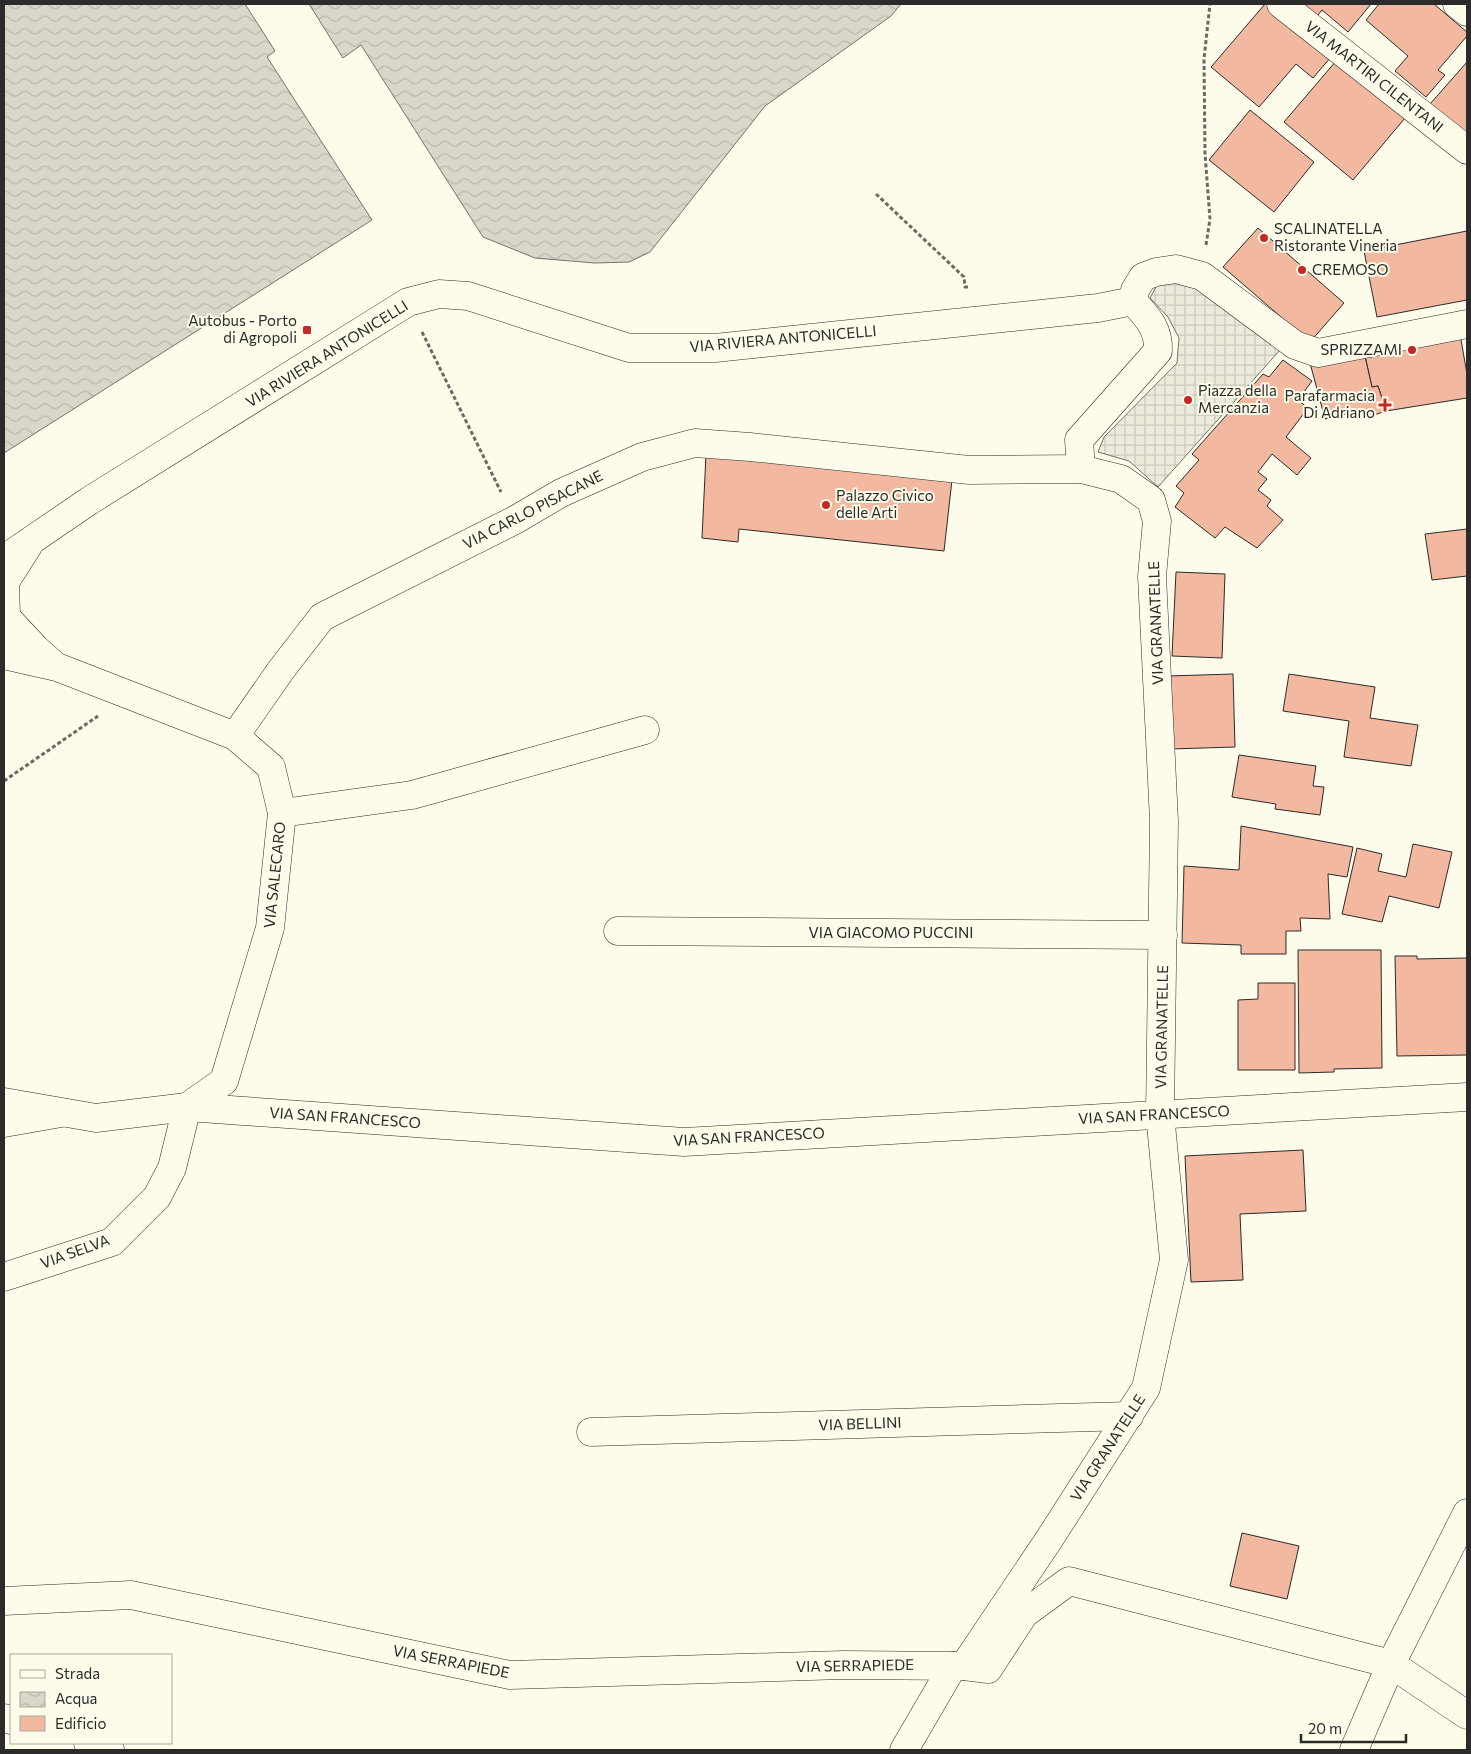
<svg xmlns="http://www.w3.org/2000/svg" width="1471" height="1754" viewBox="0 0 1471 1754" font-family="Commissioner,sans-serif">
  <defs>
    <pattern id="plaza-grid" width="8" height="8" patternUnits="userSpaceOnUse" patternTransform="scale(1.25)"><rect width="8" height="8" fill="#eceadb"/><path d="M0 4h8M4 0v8" fill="none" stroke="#cbc9bc"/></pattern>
    <pattern id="water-waves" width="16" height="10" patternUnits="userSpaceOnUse" patternTransform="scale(1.25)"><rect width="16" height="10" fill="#d8d7c9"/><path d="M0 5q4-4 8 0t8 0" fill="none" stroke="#bab9ad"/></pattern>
  </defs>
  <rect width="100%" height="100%" fill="#fdfbea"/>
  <polygon fill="url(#plaza-grid)" stroke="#74746e" points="1192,280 1280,350 1158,487 1129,461 1098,452 1104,437 1177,363 1179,338 1168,317 1150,298 1158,283"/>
  <g fill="url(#water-waves)" stroke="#74746e">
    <polygon points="4,4 245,4 275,51 267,57 372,220 4,453"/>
    <polygon points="309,4 901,4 891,16 765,106 650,252 629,262 595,263 535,258 483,237 361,45 343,58"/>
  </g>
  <g fill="#f2b8a0" stroke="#2b2b2b">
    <polygon points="1265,4 1268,4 1331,57 1313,78 1296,64 1259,107 1211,67"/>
    <polygon points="1293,4 1371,4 1348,32 1322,10 1314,20"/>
    <polygon points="1379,4 1434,4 1467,32 1467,36 1438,70 1445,75 1426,97 1395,71 1408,56 1366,20"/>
    <polygon points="1336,61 1405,118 1353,180 1284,122"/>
    <polygon points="1467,62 1467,136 1430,104"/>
    <polygon points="1250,110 1314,162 1274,212 1209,160"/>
    <polygon points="1258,228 1344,303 1310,342 1223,267"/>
    <polygon points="1467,231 1467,300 1377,317 1364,251"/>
    <polygon points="1460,334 1467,374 1467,398 1386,411 1378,386 1372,387 1364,352"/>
    <polygon points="1364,352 1372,387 1378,386 1386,411 1362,419 1360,411 1325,419 1310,363"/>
    <polygon points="1283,360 1312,381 1298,400 1308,408 1286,437 1311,458 1297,475 1272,454 1258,472 1267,479 1258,490 1271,500 1267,506 1283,520 1257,548 1225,527 1215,538 1175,507 1184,493 1176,486 1199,460 1192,454 1263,374 1269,377"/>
    <polygon points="706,454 952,480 944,551 739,529 738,542 702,538"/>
    <polygon points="1467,529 1467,576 1432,580 1425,534"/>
    <polygon points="1176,572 1225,574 1222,658 1172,656"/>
    <polygon points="1233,674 1235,747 1170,749 1168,676"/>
    <polygon points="1289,674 1375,687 1370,718 1418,725 1411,766 1344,757 1349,721 1283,711"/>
    <polygon points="1239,755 1316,766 1313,786 1324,787 1320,815 1275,809 1276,804 1232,797"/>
    <polygon points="1241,826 1353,847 1347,877 1328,874 1330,919 1300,918 1301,931 1286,931 1286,954 1241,954 1241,945 1182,943 1184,866 1239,870"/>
    <polygon points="1413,844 1452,852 1439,908 1389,896 1382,922 1342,914 1357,848 1382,854 1378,871 1406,877"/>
    <polygon points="1298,950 1381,950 1382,1068 1334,1069 1334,1072 1299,1073"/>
    <polygon points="1395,956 1417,956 1417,959 1467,958 1467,1055 1397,1056"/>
    <polygon points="1258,983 1295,983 1295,1070 1238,1070 1238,1000 1258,999"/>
    <polygon points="1303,1150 1306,1211 1240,1214 1243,1280 1191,1282 1185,1156"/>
    <polygon points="1242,1533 1299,1546 1287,1599 1230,1586"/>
  </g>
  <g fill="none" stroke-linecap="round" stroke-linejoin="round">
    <g stroke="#2b2b2b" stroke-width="29">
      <g id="minor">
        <polyline points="1281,4 1467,150"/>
        <polyline points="1457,4 1467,12"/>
        <polyline points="1133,301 1135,290 1143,277 1156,272 1176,269 1202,276 1295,345 1318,353 1467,324"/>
        <path d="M1081 469 1079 440 1158 351C1159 328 1147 317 1133 301"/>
        <polyline points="4,559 89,501 408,302 439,294 468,296 629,348 715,348 1098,308 1133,301"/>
        <polyline points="6,617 36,649 55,666"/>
        <polyline points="4,631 6,617 5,582 28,546"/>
        <polyline points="4,655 57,667 235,736 271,767 282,813 270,928 224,1081 187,1107"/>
        <polyline points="235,736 281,670 322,617 515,520 561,493 642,457 695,443 750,447 969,470 1081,469 1121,479 1151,500 1157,521 1152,576 1164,821 1160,1114 1174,1260 1146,1388 1050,1538 964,1666"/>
        <polyline points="282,813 412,795 645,730"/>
        <polyline points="618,931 1163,935"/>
        <polyline points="187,1107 684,1142 1467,1097"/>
        <polyline points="4,1123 61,1113"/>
        <polyline points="4,1277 112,1242 157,1197 172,1168 187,1107"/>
        <polyline points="591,1432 1129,1416"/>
        <polyline points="4,1601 131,1595 510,1675 843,1665 964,1666 988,1669 1024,1614 1069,1581 1391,1664 1467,1715"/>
        <polyline points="4,1718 11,1720"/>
        <polyline points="88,1743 110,1750"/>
        <polyline points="904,1750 953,1666"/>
        <polyline points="1354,1750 1391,1664 1467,1513"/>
      </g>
    </g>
    <g stroke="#2b2b2b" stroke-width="29">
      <polyline id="tertiary" points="4,1102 96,1118 187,1107"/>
    </g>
    <g stroke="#6a6964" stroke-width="3" stroke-dasharray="4 2.5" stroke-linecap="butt">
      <polyline points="876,194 964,277 965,287 969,287"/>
      <polyline points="1206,245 1210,219 1205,154 1204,59 1210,4"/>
      <polyline points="422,332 501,492"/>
      <polyline points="4,781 98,716"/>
    </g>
    <use href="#minor" stroke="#fdfbea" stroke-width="28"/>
    <use href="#tertiary" stroke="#fdfbea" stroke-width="28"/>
  </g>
  <g fill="#c62828" stroke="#fdfbea" stroke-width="2">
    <circle cx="1264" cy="238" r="5"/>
    <circle cx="1302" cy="270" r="5"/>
    <rect x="302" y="325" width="10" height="10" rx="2.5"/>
    <circle cx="1412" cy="350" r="5"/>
    <circle cx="1188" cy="400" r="5"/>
    <path d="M1382.5 397.5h5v5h5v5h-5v5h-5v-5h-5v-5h5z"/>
    <circle cx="826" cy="505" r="5"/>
  </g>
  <g text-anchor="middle" stroke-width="4" stroke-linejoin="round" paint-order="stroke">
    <g font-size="15" fill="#2b2b2b" stroke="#fdfbea">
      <text transform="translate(1374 77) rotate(38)" y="5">VIA MARTIRI CILENTANI</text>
      <text transform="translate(783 339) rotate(-5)" y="5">VIA RIVIERA ANTONICELLI</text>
      <text transform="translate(327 354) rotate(-32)" y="5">VIA RIVIERA ANTONICELLI</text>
      <text transform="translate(533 510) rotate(-27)" y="5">VIA CARLO PISACANE</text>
      <text transform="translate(1156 623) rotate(-92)" y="5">VIA GRANATELLE</text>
      <text transform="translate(275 875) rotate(-84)" y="5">VIA SALECARO</text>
      <text x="891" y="938">VIA GIACOMO PUCCINI</text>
      <text transform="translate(1162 1027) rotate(-89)" y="5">VIA GRANATELLE</text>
      <text transform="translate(1154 1115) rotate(-3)" y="5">VIA SAN FRANCESCO</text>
      <text transform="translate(345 1118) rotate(4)" y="5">VIA SAN FRANCESCO</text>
      <text transform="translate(749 1137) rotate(-3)" y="5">VIA SAN FRANCESCO</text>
      <text transform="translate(75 1252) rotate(-20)" y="5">VIA SELVA</text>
      <text transform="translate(860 1424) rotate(-2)" y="5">VIA BELLINI</text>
      <text transform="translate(1108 1448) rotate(-57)" y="5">VIA GRANATELLE</text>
      <text transform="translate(451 1662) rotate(11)" y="5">VIA SERRAPIEDE</text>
      <text transform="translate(855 1666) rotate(-1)" y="5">VIA SERRAPIEDE</text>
    </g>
    <g font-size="15" fill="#2b2b2b" stroke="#fdfbea" text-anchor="start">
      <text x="1274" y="234">SCALINATELLA<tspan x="1274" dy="17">Ristorante Vineria</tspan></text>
      <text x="1312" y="275">CREMOSO</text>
      <text x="297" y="326" text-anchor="end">Autobus - Porto<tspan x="297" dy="17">di Agropoli</tspan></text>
      <text x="1402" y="355" text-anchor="end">SPRIZZAMI</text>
      <text x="1198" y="396">Piazza della<tspan x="1198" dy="17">Mercanzia</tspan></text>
      <text x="1375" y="401" text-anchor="end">Parafarmacia<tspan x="1375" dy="17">Di Adriano</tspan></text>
      <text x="836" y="501">Palazzo Civico<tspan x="836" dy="17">delle Arti</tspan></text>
    </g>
  </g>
  <rect width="1471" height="1754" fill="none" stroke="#2b2b2b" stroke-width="10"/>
  <rect x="10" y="1654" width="162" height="90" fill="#fdfbea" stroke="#a9a89e"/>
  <rect x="20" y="1670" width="25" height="8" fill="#fdfbea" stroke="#a9a89e"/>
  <text x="55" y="1679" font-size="15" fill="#2b2b2b">Strada</text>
  <rect x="20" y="1692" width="25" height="15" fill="url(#water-waves)" stroke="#a9a89e"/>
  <text x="55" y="1704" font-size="15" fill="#2b2b2b">Acqua</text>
  <rect x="20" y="1716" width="25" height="15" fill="#f2b8a0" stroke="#a9a89e"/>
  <text x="55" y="1729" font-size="15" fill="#2b2b2b">Edificio</text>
  <path d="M1301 1734v8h105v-8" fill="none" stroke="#2b2b2b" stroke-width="2.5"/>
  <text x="1308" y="1734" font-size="15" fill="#2b2b2b" stroke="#fdfbea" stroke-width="4" paint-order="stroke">20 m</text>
</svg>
